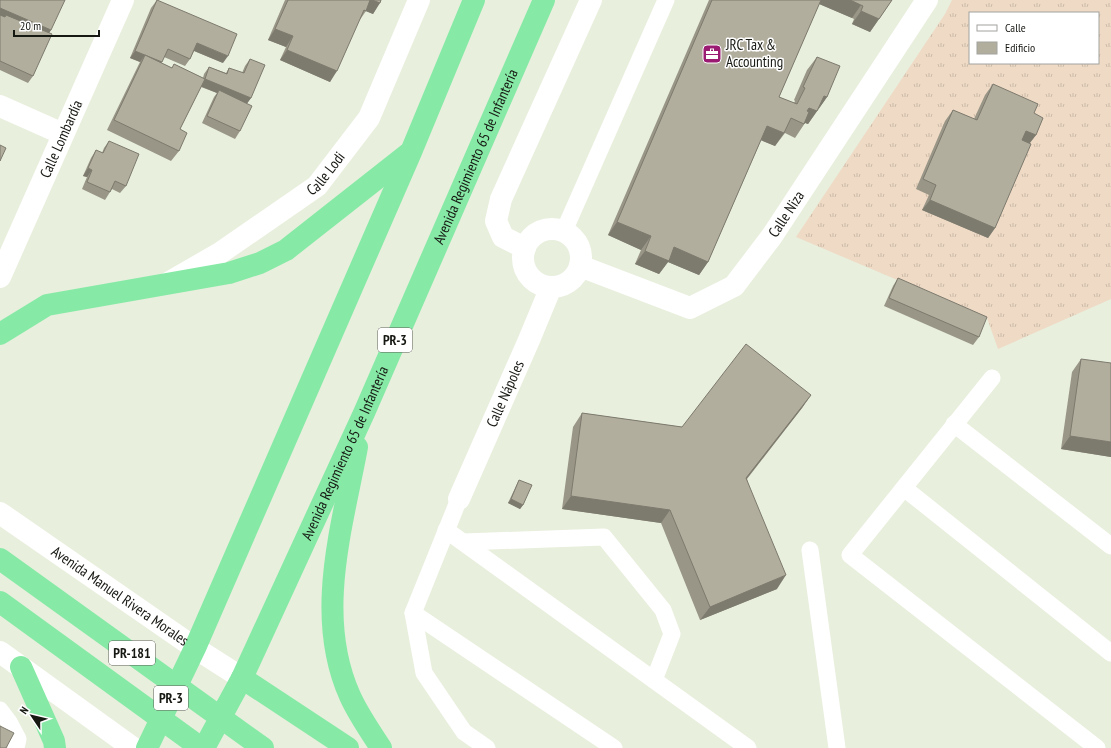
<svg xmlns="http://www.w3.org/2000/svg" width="1111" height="748" viewBox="0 0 1111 748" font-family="'PT Sans Narrow',sans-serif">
  <defs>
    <pattern id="grass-tufts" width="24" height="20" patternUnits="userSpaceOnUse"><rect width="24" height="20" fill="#efdac5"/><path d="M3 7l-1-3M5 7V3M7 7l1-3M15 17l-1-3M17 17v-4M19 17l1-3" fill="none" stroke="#ccbaa8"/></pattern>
  </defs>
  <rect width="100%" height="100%" fill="#e8efdd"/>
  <path fill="url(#grass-tufts)" fill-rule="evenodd" d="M952 0H1111V299L998 349 987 318 796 237 945 14ZM970 13H1098V63H970Z"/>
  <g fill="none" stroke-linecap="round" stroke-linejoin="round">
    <g stroke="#fff" stroke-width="17">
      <polyline points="564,231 666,0"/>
      <polyline points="992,378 850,555 1097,748"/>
      <polyline points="954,424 1111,546"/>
      <polyline points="904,488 1111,653"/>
      <polyline points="459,499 413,613 424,673 464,732 487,748"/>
      <polyline points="446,530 748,748"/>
      <polyline points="464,542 604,537 663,610 672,634 654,680"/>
      <polyline points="810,550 837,748"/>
      <polyline points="413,613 614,748"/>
      <polyline points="0,710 9,722 18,739 16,748"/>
    </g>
    <g stroke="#fff" stroke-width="22">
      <polyline points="0,106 63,134"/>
      <circle cx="552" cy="258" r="29"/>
      <polyline points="525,248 503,237 496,221 501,199 591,0"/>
      <path id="s1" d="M580 266 690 308 734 286 772 236 927 0"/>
      <path id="s2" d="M0 277 123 0"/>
      <path id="s3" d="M168 283 220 253 317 186 369 118 419 0"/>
      <path id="s4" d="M459 499 529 340 551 287"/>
      <path id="s5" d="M0 513 195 648 242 678"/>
      <polyline points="0,652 133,748"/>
    </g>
    <g stroke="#86eaa6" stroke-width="22">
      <polyline points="0,334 47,305 229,273 260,263 286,250 408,154"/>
      <path d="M357 447C342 528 314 616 350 696 358 714 370 731 381 748"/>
      <polyline points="0,559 263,748"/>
      <polyline points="0,602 201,748"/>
      <polyline points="21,667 54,741 55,748"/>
      <polyline points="242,678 348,748"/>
      <polyline points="147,748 195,648 411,152 474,0"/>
      <path id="s6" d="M204 748 242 678 364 413 544 0"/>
    </g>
  </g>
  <g fill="#999687">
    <polygon points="0,0 51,30 49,33 33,76 28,83 0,70"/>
    <polygon points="157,0 223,63 194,51 190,59 185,66 164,57 161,63 172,68 174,64 203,78 204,74 209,67 226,73 229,68 242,73 245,66 250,59 251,98 247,103 240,131 235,139 202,123 214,97 217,93 201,87 180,129 179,151 171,161 107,130 138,66 140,62 130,58 151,8"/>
    <polygon points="285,0 381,0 373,14 366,11 359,21 330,82 280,60 286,47 268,40"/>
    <polygon points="709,0 892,0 870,32 852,24 854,19 852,18 819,4 779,97 794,103 795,101 794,100 807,70 817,57 827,97 808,124 805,123 795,138 785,133 775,146 761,140 708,262 699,275 668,262 659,274 635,264 641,250 608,235"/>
    <polygon points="993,84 1034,113 1036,135 1030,143 995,228 988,238 922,210 929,195 916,189 945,121 953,110 974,119 985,95"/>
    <polygon points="109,141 126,186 120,193 112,189 110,192 105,200 82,189 87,177 83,176 91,158 96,150 102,153 104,148"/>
    <polygon points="898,278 979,337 973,345 884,306 893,286"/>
    <polygon points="1081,359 1111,457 1061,449 1072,372"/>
    <polygon points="811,395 802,408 747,479 777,589 700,620 661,523 562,509 573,427 582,413 682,427"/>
    <polygon points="519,480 523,505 520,509 508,503 517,484"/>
  </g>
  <g fill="#7d7a6e">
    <polygon points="370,0 372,0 380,3 373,14 363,10"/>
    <polygon points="810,0 850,0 861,5 852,18"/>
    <polygon points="0,8 51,30 44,40 5,17 6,15 1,22 0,21"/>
    <polygon points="861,11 879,19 870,32 852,24"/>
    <polygon points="275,29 293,36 286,47 268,40"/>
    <polygon points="197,43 228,56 223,63 192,50"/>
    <polygon points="287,50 337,71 330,82 280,60"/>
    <polygon points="135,51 162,62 157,69 145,55 140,62 130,58"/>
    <polygon points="205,79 251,98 246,105 219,90 217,93 200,86"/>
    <polygon points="824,96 827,97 818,110"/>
    <polygon points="809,108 817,111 808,124 800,121"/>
    <polygon points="767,126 784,133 775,146 758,139"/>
    <polygon points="1026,131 1036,135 1028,145 1018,141"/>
    <polygon points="88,168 92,170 87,177 83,176"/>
    <polygon points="930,200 995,228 988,238 922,210"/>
    <polygon points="617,222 651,236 641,250 608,235"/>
    <polygon points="674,247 708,262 699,275 668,262 659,274 635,264 645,251"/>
    <polygon points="811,395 802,408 737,491 746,478"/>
    <polygon points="1070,436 1111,442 1111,457 1061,449"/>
    <polygon points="571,496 670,510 661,523 562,509"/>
    <polygon points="511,499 523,505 520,509 508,503"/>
    <polygon points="786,575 777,589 700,620 710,607"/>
  </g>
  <g fill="#b2ae9d" stroke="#7d7a6e">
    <polygon points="0,0 65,0 51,30 0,8"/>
    <polygon points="157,0 237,34 228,56 197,43 190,59 168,49 162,62 135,51"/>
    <polygon points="288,0 370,0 366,11 364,10 337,71 287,50 293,36 275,29"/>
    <polygon points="372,0 381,0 380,3"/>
    <polygon points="712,0 821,0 779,97 797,104 805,88 803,87 817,57 840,66 827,97 824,96 817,111 809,108 807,111 809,112 804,124 791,118 784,133 767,126 708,262 674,247 669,261 645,251 651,236 617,222"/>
    <polygon points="850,0 892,0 879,19 861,11 863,6"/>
    <polygon points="0,15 5,17 6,15 52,34 33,76 0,61"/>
    <polygon points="145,55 172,68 174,64 205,79 180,129 187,133 179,151 114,120"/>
    <polygon points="250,59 265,65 251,98 205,79 209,67 227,74 229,68 244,73"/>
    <polygon points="993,84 1038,104 1034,113 1043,118 1036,135 1026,131 1022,140 1031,144 995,228 930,200 936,185 923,179 953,110 977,120"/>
    <polygon points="219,90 252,106 240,131 207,116"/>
    <polygon points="109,141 139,154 126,186 115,181 110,192 87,182 92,170 88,168 96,150 103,153"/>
    <polygon points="0,145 6,148 0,161"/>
    <polygon points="898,278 987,317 979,337 889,298"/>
    <polygon points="746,344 811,395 746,478 786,575 710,607 670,510 571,496 582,413 682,427"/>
    <polygon points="1081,359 1111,363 1111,442 1070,436"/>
    <polygon points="519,480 532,485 523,505 511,499"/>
    <polygon points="0,726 14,733 6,748 0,748"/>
  </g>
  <defs>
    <g id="office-square" transform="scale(1)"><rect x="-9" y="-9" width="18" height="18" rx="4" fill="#9a1b71" stroke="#fff"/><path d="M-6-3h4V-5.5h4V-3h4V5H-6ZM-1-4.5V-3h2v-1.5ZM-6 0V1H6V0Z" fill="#fff"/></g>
  </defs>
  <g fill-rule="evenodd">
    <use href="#office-square" x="712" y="54"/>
  </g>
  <g text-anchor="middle" stroke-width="3" stroke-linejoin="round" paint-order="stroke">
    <g fill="#fff" stroke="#5c5d59" stroke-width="1">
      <rect x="378" y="328" width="34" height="24" rx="3"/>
      <rect x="109" y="641" width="46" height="24" rx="3"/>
      <rect x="154" y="686" width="34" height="24" rx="3"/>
    </g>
    <g font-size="14" font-weight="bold" fill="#161812">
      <text x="395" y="345">PR-3</text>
      <text x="132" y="658">PR-181</text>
      <text x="171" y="703">PR-3</text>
    </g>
    <g font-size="15" fill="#161812" stroke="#fff" text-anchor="start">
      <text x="726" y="50">JRC Tax &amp;<tspan x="726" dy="17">Accounting</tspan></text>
    </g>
    <g font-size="15" fill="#161812" stroke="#fff">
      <text dy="5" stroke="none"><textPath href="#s2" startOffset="151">Calle Lombardía</textPath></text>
      <text dy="5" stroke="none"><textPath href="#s6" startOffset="651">Avenida Regimiento 65 de Infantería</textPath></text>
      <text dy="5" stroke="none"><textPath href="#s3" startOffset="193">Calle Lodi</textPath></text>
      <text dy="5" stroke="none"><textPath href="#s1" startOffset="256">Calle Niza</textPath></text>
      <text dy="5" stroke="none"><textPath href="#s4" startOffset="115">Calle Nápoles</textPath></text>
      <text dy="5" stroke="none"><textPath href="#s6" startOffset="327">Avenida Regimiento 65 de Infantería</textPath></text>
      <text dy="5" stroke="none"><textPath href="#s5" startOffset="146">Avenida Manuel Rivera Morales</textPath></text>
    </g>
  </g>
  <rect x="969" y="12" width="130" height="52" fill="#ffffff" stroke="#a2a3a0"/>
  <rect x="977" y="25" width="20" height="6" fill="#ffffff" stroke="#a2a3a0"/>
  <text x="1005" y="32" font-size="12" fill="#161812">Calle</text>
  <rect x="977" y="42" width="20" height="12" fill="#b2ae9d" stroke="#a2a3a0"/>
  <text x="1005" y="52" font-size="12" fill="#161812">Edificio</text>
  <g transform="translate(32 716) rotate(305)" stroke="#ffffff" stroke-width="3" paint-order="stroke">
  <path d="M0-3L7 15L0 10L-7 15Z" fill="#161812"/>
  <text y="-6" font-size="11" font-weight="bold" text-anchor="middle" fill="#161812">N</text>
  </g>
  <path d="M14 30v6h85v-6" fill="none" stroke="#161812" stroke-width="2"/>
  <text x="20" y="30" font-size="12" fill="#161812" stroke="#ffffff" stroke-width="3" paint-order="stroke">20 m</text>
</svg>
